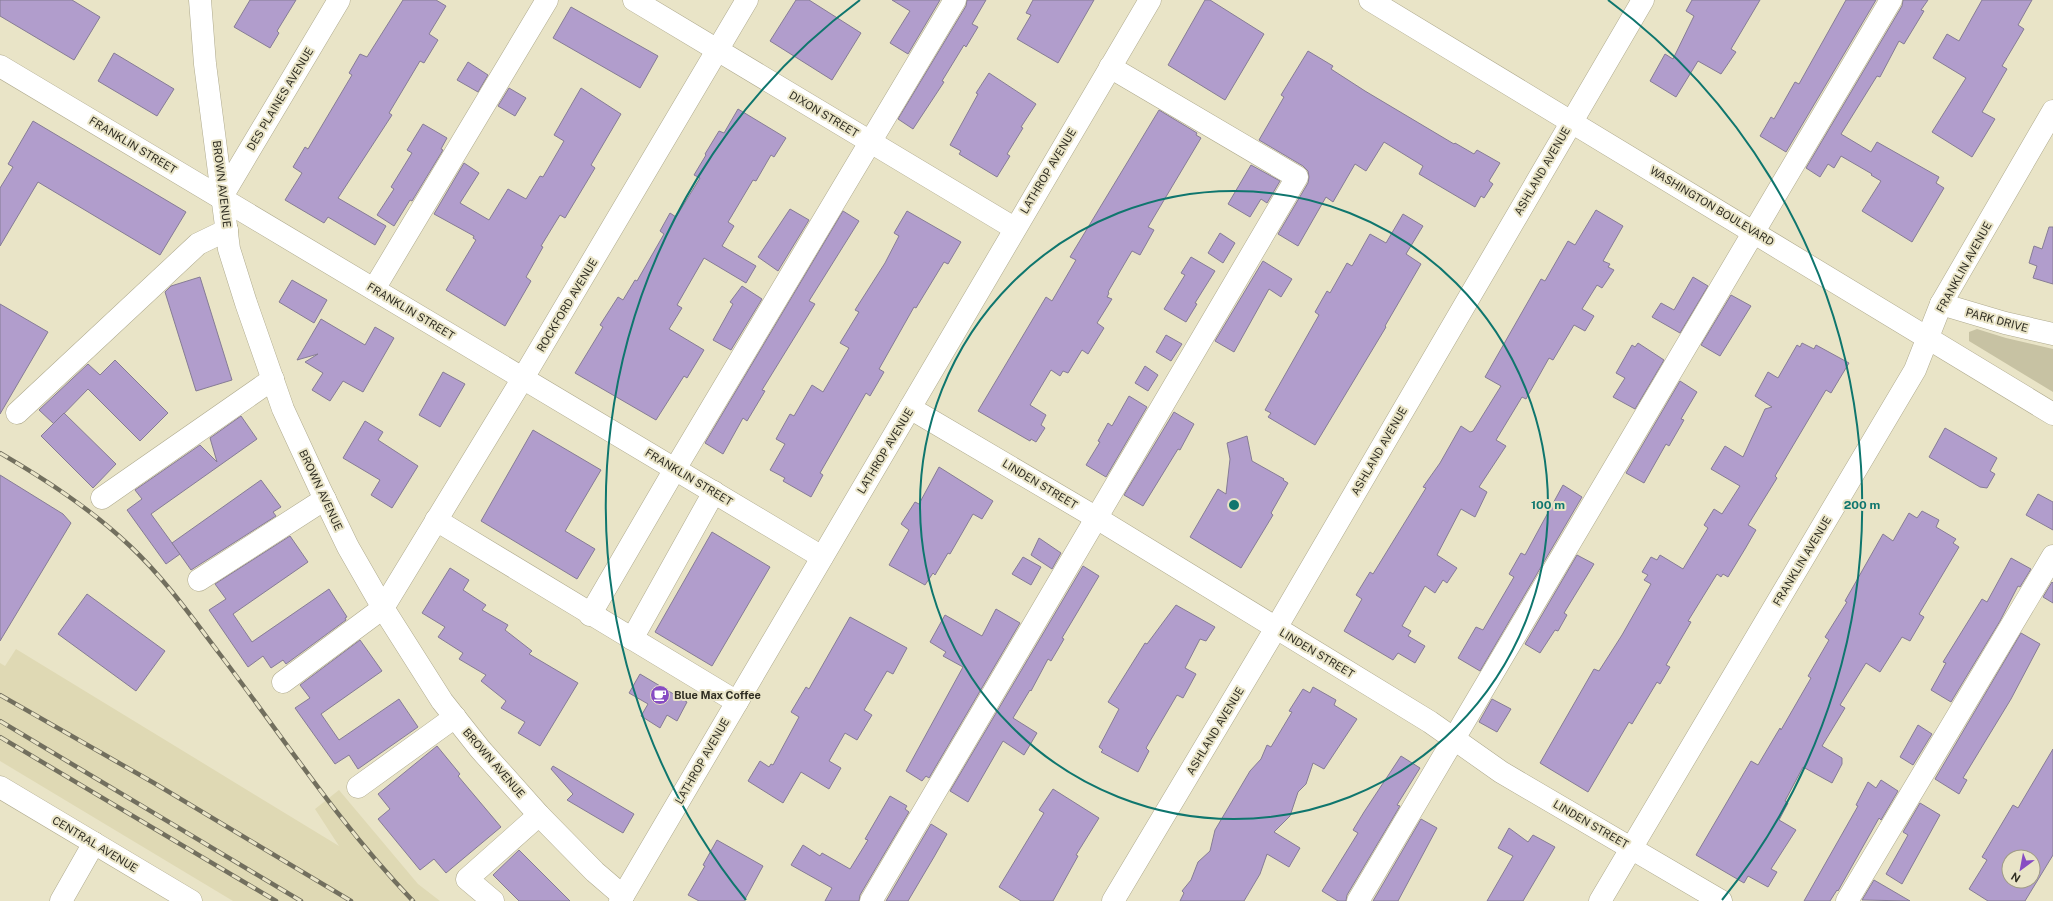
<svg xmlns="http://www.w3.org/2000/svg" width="2053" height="901" viewBox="0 0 2053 901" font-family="'Public Sans',sans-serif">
  <rect width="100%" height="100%" fill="#e9e4c7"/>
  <polygon fill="#dfd9b4" points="16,649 339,846 315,809 339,790 418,884 440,901 233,901 0,761 0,663 5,666"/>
  <polygon fill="#c7c2a3" points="1977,329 2006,338 2053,349 2053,392 1969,341 1969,332"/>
  <g fill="#b19dcc" stroke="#867c95" fill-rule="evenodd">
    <polygon points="0,0 72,0 100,17 74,60 0,16"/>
    <polygon points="250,0 296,0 277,31 279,33 270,48 234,27"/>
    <polygon points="403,0 436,0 446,6 429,34 438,40 424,63 420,61 389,113 392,115 338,198 386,226 375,245 328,217 324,223 285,200 302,173 293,167 305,147 308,149 352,75 349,73 360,54 367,57"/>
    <polygon points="796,0 809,0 861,33 832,80 770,41"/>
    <polygon points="892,0 940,0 908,54 890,43 910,11"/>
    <polygon points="967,0 986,0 972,24 978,27 966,47 964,45 942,81 944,82 913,129 898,119 966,6"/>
    <polygon points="1033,0 1094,0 1058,63 1017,39 1031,15 1026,13"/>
    <polygon points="1205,0 1210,0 1264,34 1225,100 1168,65"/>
    <polygon points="1692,0 1760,0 1731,49 1736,52 1721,74 1698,61 1676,97 1650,81 1665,54 1673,59 1694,16 1686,11"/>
    <polygon points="1846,0 1876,0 1786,152 1760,136 1771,117 1774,119 1795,82 1799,84"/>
    <polygon points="1903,0 1928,0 1921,10 1924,11 1904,44 1899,41 1880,77 1877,76 1841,134 1871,152 1877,142 1939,177 1936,183 1944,188 1912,242 1862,211 1881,181 1871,175 1872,174 1841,156 1834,168 1828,164 1820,177 1806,168 1902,6"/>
    <polygon points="1982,0 2032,0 2018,25 2024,29 2002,66 2007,69 1982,112 1995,119 1972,157 1932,132 1966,78 1933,58 1947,34 1959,41"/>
    <polygon points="571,7 658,56 640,88 553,38"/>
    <polygon points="1308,51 1333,66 1331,69 1365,91 1454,144 1455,143 1474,154 1477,150 1500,163 1489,181 1493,184 1484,198 1481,196 1475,207 1419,174 1423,166 1384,142 1366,171 1355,164 1333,202 1326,197 1298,246 1278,234 1308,183 1309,177 1308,171 1303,166 1259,140 1284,97 1281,95"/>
    <polygon points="114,53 174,89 157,116 98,81"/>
    <polygon points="468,62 488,75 478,92 457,80"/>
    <polygon points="989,73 1036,104 1021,127 1023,128 1007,154 1010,156 997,177 959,154 961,151 950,145 978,94 976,93"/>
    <polygon points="509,88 526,98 515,116 498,106"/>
    <polygon points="581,88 621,114 591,165 595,168 565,218 560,215 541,246 543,247 526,277 531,281 505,326 446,290 476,240 473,238 474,236 434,214 464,163 479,173 460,203 489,220 508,189 526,199 540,176 543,177 564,141 554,135"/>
    <polygon points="738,109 786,138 774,157 771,155 756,181 753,180 734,212 728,222 734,226 722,246 756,266 746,283 704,258 677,305 682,308 669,329 704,350 687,378 684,376 656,420 575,373 603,327 600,325 618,297 623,300 635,280 637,281 664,234 660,231 670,213 676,217 700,178 694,175 706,155 705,154 719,131 724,133"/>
    <polygon points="1159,110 1197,133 1196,135 1201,138 1148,227 1154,230 1140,255 1132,251 1108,292 1109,293 1107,297 1112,299 1097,323 1104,328 1088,354 1082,350 1068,373 1063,371 1060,376 1051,370 1030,405 1046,415 1041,425 1045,428 1036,442 1031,439 1030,441 978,411 1046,297 1052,301 1076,260 1070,257"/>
    <polygon points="33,121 186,212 160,255 38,182 0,246 0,188 13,167 8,164"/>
    <polygon points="423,124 447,138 441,149 443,150 412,201 410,200 394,226 377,215 394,189 391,187 412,153 407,150"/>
    <polygon points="1251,165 1280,181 1267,203 1261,199 1250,217 1228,204"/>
    <polygon points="790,209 809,220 778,271 758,257"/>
    <polygon points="1596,210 1623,226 1603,261 1610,264 1608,267 1614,270 1602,288 1597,285 1582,309 1594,316 1585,331 1574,325 1553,360 1549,358 1526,399 1522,397 1496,440 1506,446 1479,487 1487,492 1475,517 1461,509 1437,555 1457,568 1447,583 1443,580 1435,593 1425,586 1402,626 1411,631 1408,636 1425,646 1415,663 1398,653 1393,660 1344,631 1362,599 1356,595 1370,572 1373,574 1426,488 1423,487 1440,463 1461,426 1470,432 1473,431 1501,386 1485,377 1541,279 1545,281 1568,241 1575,245"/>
    <polygon points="843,211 859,221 809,301 815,304 762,390 765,391 747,421 743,418 723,454 705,443"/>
    <polygon points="907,211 961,242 948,264 944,262 916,308 914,307 879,369 884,372 870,396 866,393 820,473 823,475 811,497 783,481 785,478 770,470 785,444 776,439 790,414 794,416 812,385 823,392 849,348 840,343 859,312 855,310 885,263 899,236 894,233"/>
    <polygon points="1403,214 1423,226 1406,254 1421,264 1385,326 1386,327 1315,445 1268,417 1271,413 1265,410 1319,315 1315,312 1327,291 1330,293 1347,263 1352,266 1370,234 1386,243"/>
    <polygon points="2049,227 2053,227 2053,284 2033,278 2037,266 2029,263 2034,246 2042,249"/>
    <polygon points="1220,233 1235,243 1223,263 1208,253"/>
    <polygon points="1191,257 1215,271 1195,303 1197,304 1186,322 1164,309 1185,275 1181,273"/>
    <polygon points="1263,261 1292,279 1281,297 1269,289 1234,352 1215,341"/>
    <polygon points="200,277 232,380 196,391 165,292 171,286"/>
    <polygon points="1693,277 1708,286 1680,333 1652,317 1661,303 1674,310"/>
    <polygon points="292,280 327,300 314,323 279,302"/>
    <polygon points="742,286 762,299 731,350 713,340 733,304 730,302"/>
    <polygon points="1731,295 1751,306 1720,356 1701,345"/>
    <polygon points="0,304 48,332 0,414"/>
    <polygon points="321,319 365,345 375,327 394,338 363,392 343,381 330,401 312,390 323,373 305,362 318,354 297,360"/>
    <polygon points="1166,335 1182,344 1171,361 1156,352"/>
    <polygon points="1638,343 1664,360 1635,409 1613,397 1625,378 1616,373 1632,345 1635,347"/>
    <polygon points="1802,343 1814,349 1816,345 1849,363 1831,393 1826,390 1775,476 1777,478 1748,525 1756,530 1745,549 1728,577 1723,574 1721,577 1717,574 1688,621 1691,622 1666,665 1670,667 1660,684 1657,682 1632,724 1629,722 1588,792 1540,763 1594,669 1599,671 1622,635 1651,584 1644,580 1648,575 1642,572 1651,557 1657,560 1660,555 1683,569 1708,528 1704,525 1714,509 1722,514 1740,486 1711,469 1725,446 1743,457 1765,409 1772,407 1755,396 1768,372 1778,378 1797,345 1800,347"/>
    <polygon points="115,360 168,413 140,441 88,389 54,424 39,410 88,364 100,375"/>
    <polygon points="1145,366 1158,375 1148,391 1135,383"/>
    <polygon points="443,372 465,384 440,427 419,415"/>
    <polygon points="1680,381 1697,392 1681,419 1684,420 1669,446 1666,444 1644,483 1626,473"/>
    <polygon points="1129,396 1147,407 1106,477 1086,465 1100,442 1098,441 1108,423 1112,426"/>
    <polygon points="1174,412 1194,424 1180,450 1178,449 1143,506 1124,495"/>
    <polygon points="64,413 116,464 93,488 41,436"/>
    <polygon points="241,416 257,439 151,514 180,554 166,564 127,510 142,499 135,490 200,445 217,462 210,438"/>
    <polygon points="365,421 383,432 378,440 418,466 392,508 371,495 380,480 343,458"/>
    <polygon points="1945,428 1997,458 1990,471 1995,474 1987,488 1980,487 1929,457"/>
    <polygon points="533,430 601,470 565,531 595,549 577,579 481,521"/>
    <polygon points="1247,436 1252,461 1284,479 1283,480 1288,483 1271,513 1273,515 1241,568 1190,537 1218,489 1226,494 1230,459 1227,443"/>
    <polygon points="939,467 993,501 982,519 973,514 950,554 948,553 935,575 933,573 925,585 889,565 909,530 901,524 915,502 919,504"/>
    <polygon points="0,475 63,514 71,523 0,641"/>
    <polygon points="261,480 281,507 273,512 276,516 191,570 172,543"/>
    <polygon points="1563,485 1582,497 1480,671 1458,658 1476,627 1483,630 1514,577 1509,574 1521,553 1525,555"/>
    <polygon points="2038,494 2053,502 2053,530 2026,515"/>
    <polygon points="1922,511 1939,520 1936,527 1956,539 1953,543 1959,547 1919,614 1924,617 1910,641 1902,637 1880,672 1866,663 1840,705 1845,708 1822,746 1842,758 1842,764 1832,783 1803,767 1785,801 1788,803 1779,820 1796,830 1771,869 1777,872 1768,887 1748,876 1744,883 1696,855 1751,761 1758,765 1780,728 1781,730 1811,678 1808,676 1829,640 1825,637 1847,602 1845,601 1883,534 1893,541 1909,513 1917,518"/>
    <polygon points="712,532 770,567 712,666 655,632"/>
    <polygon points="290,536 308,562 233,614 252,642 329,589 347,617 345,618 346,620 286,664 283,660 271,668 263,656 248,667 209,610 226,599 215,584"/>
    <polygon points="1039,538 1061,553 1052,569 1031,555"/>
    <polygon points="1577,555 1594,564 1564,613 1567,615 1558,631 1555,630 1540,653 1525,644"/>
    <polygon points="1023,557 1041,567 1031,585 1012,574"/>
    <polygon points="2011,558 2031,569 2020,587 2018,586 2000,621 1951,702 1931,690 1946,663 1943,662 1982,599 1987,602"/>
    <polygon points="1083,566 1099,576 1062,638 1064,639 1051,661 1048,659 1031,691 1030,690 1013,718 1037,733 1024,755 1003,741 968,802 950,791"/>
    <polygon points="450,568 469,580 463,590 486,605 482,610 508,625 505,630 532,651 529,654 578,683 540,746 518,733 525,722 501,708 506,701 481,681 486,675 459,659 463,653 438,637 445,627 422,613"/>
    <polygon points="2052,582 2053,583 2053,603 2043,597"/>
    <polygon points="87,594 165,651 136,691 58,634"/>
    <polygon points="1176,605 1215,627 1206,641 1200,639 1185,668 1196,674 1183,698 1177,695 1146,748 1149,751 1138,772 1101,752 1103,750 1099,747 1119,709 1108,702 1145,643 1147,644"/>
    <polygon points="996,609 1020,623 929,778 926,776 922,781 906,771 963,667 943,656 946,652 930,642 945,615 982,636"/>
    <polygon points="850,617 907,648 893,674 887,671 864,710 872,715 857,740 845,733 829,761 841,768 829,789 801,772 783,803 748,781 760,761 769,767 771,764 773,765 799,717 791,712 806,687 809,689"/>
    <polygon points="2021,633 2040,644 2011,699 1963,778 1967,780 1959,794 1935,779"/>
    <polygon points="360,640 382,671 321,714 339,740 399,699 418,727 358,769 349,755 335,764 295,708 310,698 300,685"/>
    <polygon points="640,674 687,702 677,721 667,715 660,728 641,716 648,704 629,693"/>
    <polygon points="1313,687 1336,700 1334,705 1357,719 1324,769 1313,763 1306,784 1298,792 1290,816 1274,832 1300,848 1289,867 1267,854 1260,874 1244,901 1180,901 1184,893 1182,891 1191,880 1198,862 1210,851 1215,830 1250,771 1261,759 1267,745 1271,747 1292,712 1289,711 1303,689 1310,693"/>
    <polygon points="1492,699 1511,709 1497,732 1479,722"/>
    <polygon points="1918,725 1932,734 1913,765 1900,757"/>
    <polygon points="437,746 460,774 458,776 501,827 446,873 434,859 420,870 378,819 390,809 378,794"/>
    <path d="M2053 749V855L2025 901H1988L1969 889 1987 860 1982 857 2013 805 2018 808ZM2009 857H2033V881H2009Z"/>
    <polygon points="1401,756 1420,768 1397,805 1400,806 1347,895 1346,901 1338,901 1322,891 1358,833 1353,830 1364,812"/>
    <polygon points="553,766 634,814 623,833 567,800 573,794 551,769"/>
    <polygon points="1881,780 1898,791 1881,820 1879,818 1838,891 1837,890 1830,901 1804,901 1858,806 1856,805 1868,782 1876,788"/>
    <polygon points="1053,789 1099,818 1076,855 1078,856 1053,901 1021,901 999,887 1044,813 1039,810"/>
    <polygon points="890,796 907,806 905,809 909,812 860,895 859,901 825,901 832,888 791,865 803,845 820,856 822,853 850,869 868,840 865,839"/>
    <polygon points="1920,803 1940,815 1902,884 1886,874 1908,835 1903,832"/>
    <polygon points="1421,819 1437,828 1398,901 1373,901"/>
    <polygon points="931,824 947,834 934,857 908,901 886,901"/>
    <polygon points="1509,828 1528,842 1533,835 1555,847 1523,901 1487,901 1513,856 1498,848"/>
    <polygon points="717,840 763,866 744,901 699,901 688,895 705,866 703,865"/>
    <polygon points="519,850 570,901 519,901 493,875"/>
    <polygon points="1874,880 1910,901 1862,900"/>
  </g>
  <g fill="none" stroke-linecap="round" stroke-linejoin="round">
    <g stroke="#afaa8e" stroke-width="23">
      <g id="minor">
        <polyline points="200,0 205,64 229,249 246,303 283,409 320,489 348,547 383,608 442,701 480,749 539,815 595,872 623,896"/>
        <polyline points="634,0 1014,228"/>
        <polyline points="1370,0 2053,414"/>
        <polyline points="0,66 822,557"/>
        <polyline points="221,198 339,0"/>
        <polyline points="374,289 547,0"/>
        <polyline points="1941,304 2005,323 2053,334"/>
        <polyline points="910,408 1095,517 1430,722 1501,772 1721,901"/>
        <polyline points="17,413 198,244 227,230"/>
        <polyline points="102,498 273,379"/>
        <polyline points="436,520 737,702"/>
        <polyline points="199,580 325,499"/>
        <polyline points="590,615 675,469 955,0"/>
        <polyline points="632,639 714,492"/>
        <polyline points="283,682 383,608 523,378 747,0"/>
        <polyline points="0,787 191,901"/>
        <polyline points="358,787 455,717"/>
        <polyline points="61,901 94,843"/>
        <polyline points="493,901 467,879 539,815"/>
        <polyline points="620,901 1150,0"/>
        <polyline points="871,901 1297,177 1110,67"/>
        <polyline points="1113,901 1276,628 1643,0"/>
        <polyline points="1358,901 1891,0"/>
        <polyline points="1600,901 1915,370 1941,304 2053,111"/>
        <polyline points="1847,901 2053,556"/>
      </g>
    </g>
    <use href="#minor" stroke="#fff" stroke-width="22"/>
    <g stroke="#726f5e" stroke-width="4.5">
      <g id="rail">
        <path d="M0 453C46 480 91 509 130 546 164 578 191 616 219 653 283 737 339 824 413 901"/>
        <polyline points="0,695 154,783 351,901"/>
        <polyline points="0,721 301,901"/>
        <polyline points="0,737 276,901"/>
      </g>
    </g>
    <use href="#rail" stroke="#e9e4c7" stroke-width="3" stroke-dasharray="9" stroke-linecap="butt"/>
  </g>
  <g fill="none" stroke="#0f766e" stroke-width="2">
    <circle cx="1234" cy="505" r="314"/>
    <path d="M746 900A628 628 0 0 1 860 0M1608 0A628 628 0 0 1 1722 900"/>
  </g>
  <defs>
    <g id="cafe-disc" transform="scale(1)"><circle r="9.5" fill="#874cc3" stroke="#e9e4c7"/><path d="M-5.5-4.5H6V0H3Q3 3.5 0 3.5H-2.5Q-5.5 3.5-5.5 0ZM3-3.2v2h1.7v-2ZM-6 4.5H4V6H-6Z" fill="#fff"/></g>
  </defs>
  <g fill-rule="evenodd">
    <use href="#cafe-disc" x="660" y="695"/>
  </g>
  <g text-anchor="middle" stroke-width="4" stroke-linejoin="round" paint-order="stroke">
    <g font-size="11" fill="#302e23" stroke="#e9e4c7">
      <text transform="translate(280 99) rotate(-59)" y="4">DES PLAINES AVENUE</text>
      <text transform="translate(824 114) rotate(31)" y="4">DIXON STREET</text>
      <text transform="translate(133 145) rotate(31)" y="4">FRANKLIN STREET</text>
      <text transform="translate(1048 171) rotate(-59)" y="4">LATHROP AVENUE</text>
      <text transform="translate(1542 171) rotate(-60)" y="4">ASHLAND AVENUE</text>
      <text transform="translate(222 184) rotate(83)" y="4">BROWN AVENUE</text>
      <text transform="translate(1712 206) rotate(31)" y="4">WASHINGTON BOULEVARD</text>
      <text transform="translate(1964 267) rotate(-61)" y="4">FRANKLIN AVENUE</text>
      <text transform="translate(567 305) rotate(-59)" y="4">ROCKFORD AVENUE</text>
      <text transform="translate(411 311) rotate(31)" y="4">FRANKLIN STREET</text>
      <text transform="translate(1997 320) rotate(15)" y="4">PARK DRIVE</text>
      <text transform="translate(885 451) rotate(-59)" y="4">LATHROP AVENUE</text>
      <text transform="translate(1379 451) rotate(-60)" y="4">ASHLAND AVENUE</text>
      <text transform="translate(689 477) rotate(31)" y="4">FRANKLIN STREET</text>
      <text transform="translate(1040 484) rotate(31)" y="4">LINDEN STREET</text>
      <text transform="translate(321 490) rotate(65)" y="4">BROWN AVENUE</text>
      <text transform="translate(1802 561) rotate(-59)" y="4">FRANKLIN AVENUE</text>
      <text transform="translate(1317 653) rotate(31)" y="4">LINDEN STREET</text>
      <text transform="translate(1215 731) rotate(-59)" y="4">ASHLAND AVENUE</text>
      <text transform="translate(702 761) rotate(-60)" y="4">LATHROP AVENUE</text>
      <text transform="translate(494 763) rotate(49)" y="4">BROWN AVENUE</text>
      <text transform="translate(1591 824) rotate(30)" y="4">LINDEN STREET</text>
      <text transform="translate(95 844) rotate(31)" y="4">CENTRAL AVENUE</text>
    </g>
    <g font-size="11" font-weight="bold" fill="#302e23" stroke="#e9e4c7" text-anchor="start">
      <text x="674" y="699">Blue Max Coffee</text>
    </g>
  </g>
  <circle cx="1234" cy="505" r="6" fill="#0f766e" stroke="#e9e4c7" stroke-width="2"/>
  <g font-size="12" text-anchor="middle" font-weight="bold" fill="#0f766e" stroke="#e9e4c7" stroke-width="4" stroke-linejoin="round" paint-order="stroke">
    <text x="1548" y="509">100 m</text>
    <text x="1862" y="509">200 m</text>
  </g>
  <g transform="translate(2021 869) rotate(212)"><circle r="19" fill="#e9e4c7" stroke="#9f9b85"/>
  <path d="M0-3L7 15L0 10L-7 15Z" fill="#874cc3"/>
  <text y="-6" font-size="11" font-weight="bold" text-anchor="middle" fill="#302e23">N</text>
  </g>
</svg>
